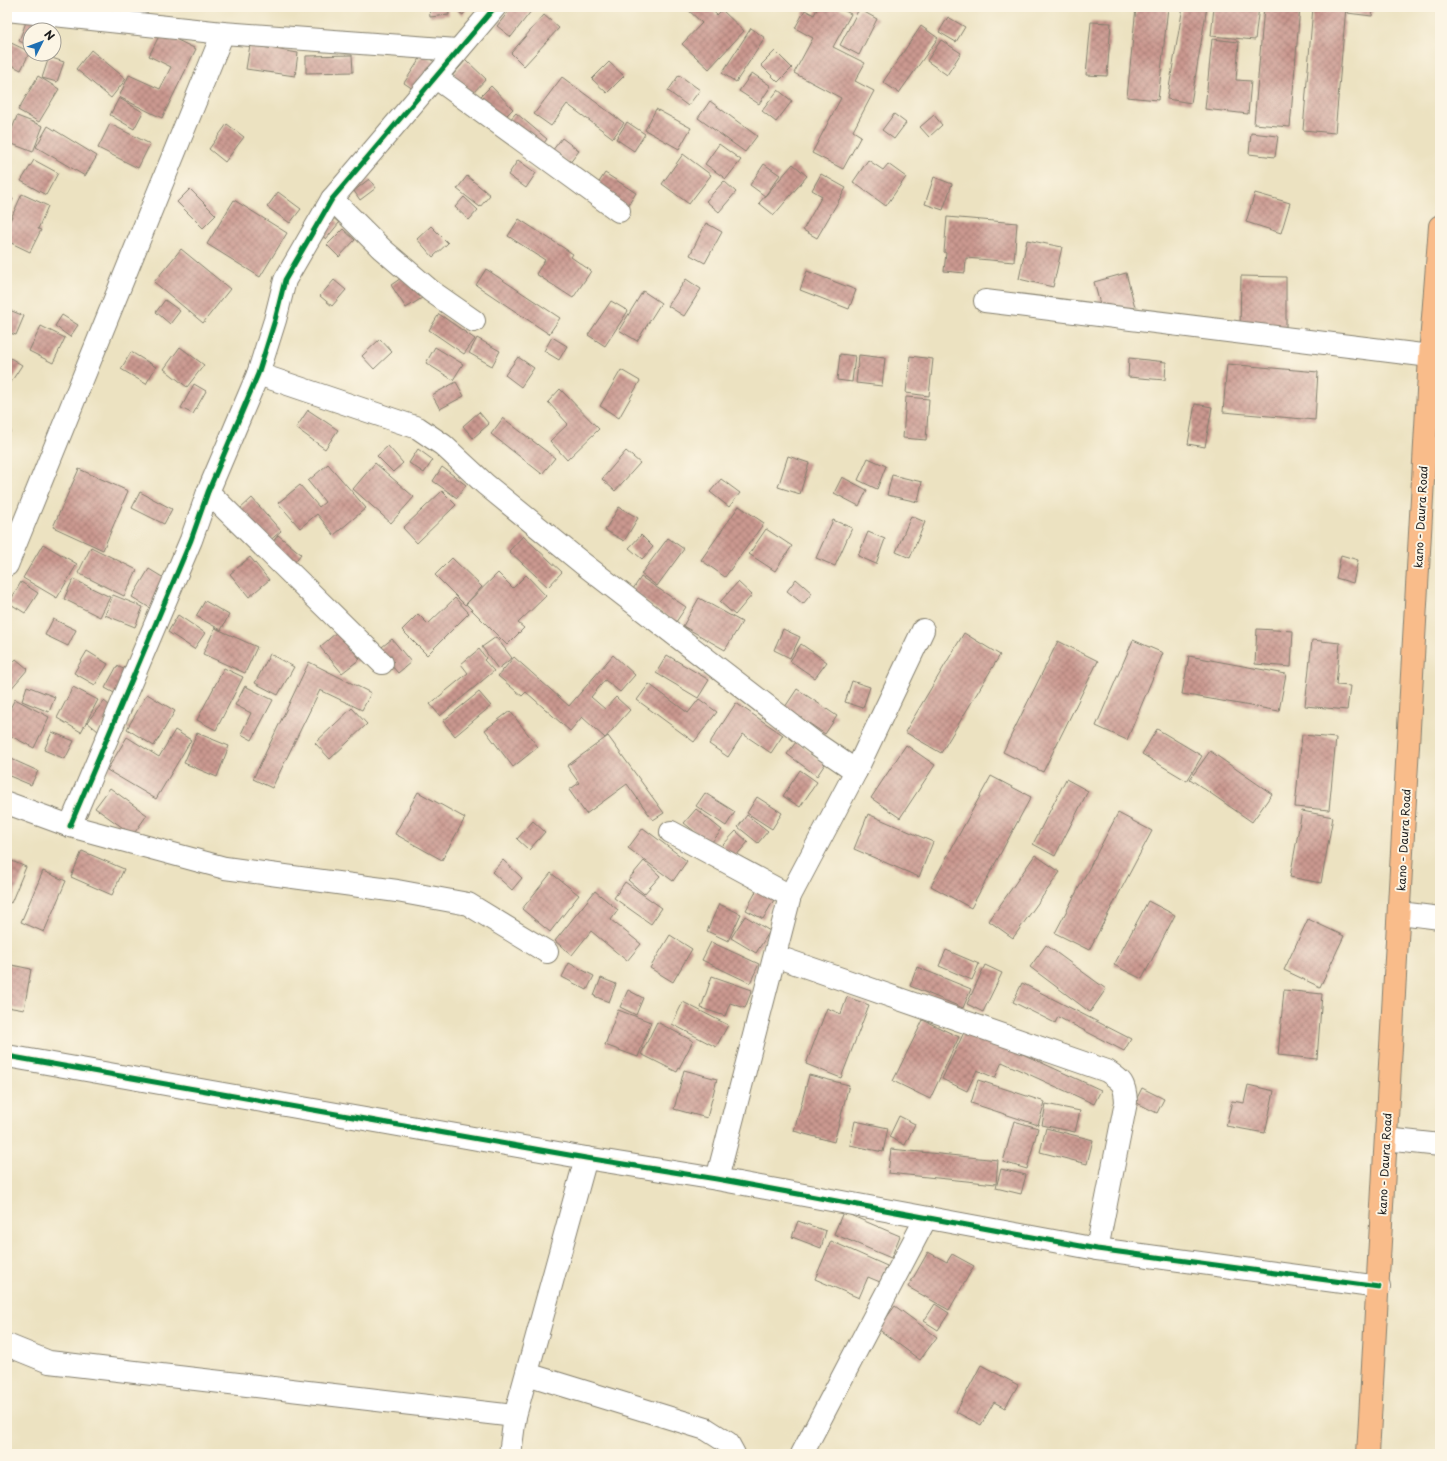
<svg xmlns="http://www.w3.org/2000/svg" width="1447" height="1461" viewBox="0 0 1447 1461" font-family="'Playpen Sans',sans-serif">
  <defs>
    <pattern id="building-cross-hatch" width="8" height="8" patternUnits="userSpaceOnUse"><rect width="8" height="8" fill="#cb9990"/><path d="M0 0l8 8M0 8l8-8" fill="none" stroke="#a47c75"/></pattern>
  </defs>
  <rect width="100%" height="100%" fill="#fcf5e5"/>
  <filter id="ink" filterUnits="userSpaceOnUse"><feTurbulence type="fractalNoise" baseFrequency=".025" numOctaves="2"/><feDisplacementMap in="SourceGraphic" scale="8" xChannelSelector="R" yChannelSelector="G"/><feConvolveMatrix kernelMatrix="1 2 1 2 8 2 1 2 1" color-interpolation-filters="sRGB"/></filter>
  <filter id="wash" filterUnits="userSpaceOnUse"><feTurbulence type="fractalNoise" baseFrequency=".012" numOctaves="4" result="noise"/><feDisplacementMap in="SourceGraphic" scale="16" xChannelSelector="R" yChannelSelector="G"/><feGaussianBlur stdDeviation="0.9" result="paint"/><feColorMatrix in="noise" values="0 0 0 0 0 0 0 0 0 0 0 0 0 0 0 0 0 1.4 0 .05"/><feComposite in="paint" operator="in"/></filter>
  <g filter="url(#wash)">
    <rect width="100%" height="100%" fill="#ece2c1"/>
    <g id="blocks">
      <g fill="url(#building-cross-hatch)">
        <polygon points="429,7 448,7 449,15 430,17"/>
        <polygon points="453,7 468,7 463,15"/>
        <polygon points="512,7 529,7 532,10 511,37 497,26"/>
        <polygon points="685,7 708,7 717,15 722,10 744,31 709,69 682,44 702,23"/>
        <polygon points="818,7 837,7 851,14 833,47 865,63 855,81 874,91 853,131 861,136 843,169 812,153 841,98 794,73 813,38 795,28 805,10 814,15"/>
        <polygon points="848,7 857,7 855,11"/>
        <polygon points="1136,7 1168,7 1158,100 1127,97"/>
        <polygon points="1183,7 1207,7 1191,103 1167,99"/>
        <polygon points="1214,7 1259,7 1255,40 1211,36"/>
        <polygon points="1264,7 1300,7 1290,127 1254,124"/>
        <polygon points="1313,7 1346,7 1335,133 1303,130"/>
        <polygon points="1348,7 1373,7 1372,16 1347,13"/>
        <polygon points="859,9 877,19 859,55 840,45"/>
        <polygon points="29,14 45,20 41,30 30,30 30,46 19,41"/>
        <polygon points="544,15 559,28 524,66 511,53"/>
        <polygon points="948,17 965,27 956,42 939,32"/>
        <polygon points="1091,22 1111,23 1107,76 1086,75"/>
        <polygon points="921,26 938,38 899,93 883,82"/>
        <polygon points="751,28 765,38 736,82 722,73"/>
        <polygon points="161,32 196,49 162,118 119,97 129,75 160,89 171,67 149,56"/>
        <polygon points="1212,39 1239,42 1236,80 1251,81 1248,114 1205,109"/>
        <polygon points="941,40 961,53 947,75 927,61"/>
        <polygon points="7,41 30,52 21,70 7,63"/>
        <polygon points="250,45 298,53 295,76 246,69"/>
        <polygon points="91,50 126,79 111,98 76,69"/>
        <polygon points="775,51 792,68 778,82 761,65"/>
        <polygon points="423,54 440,66 422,95 404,83"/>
        <polygon points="352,55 353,72 306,73 306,56"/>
        <polygon points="49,57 64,62 57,82 42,78"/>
        <polygon points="466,60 486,79 472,94 452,76"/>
        <polygon points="609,62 624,76 607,93 592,79"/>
        <polygon points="752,73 771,86 759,104 739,91"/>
        <polygon points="679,75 700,90 688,106 668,91"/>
        <polygon points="38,76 59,89 39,122 18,110"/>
        <polygon points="562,77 624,123 613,138 567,104 551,126 534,114"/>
        <polygon points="491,86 513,109 497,125 475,102"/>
        <polygon points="778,90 792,101 776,122 762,111"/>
        <polygon points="119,98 143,112 134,129 110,115"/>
        <polygon points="710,101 757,136 745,152 698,118"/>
        <polygon points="656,109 691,128 679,149 645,130"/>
        <polygon points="516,113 547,139 538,151 506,124"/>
        <polygon points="894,114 906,123 894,139 882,130"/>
        <polygon points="934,115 942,125 929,137 920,127"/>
        <polygon points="17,116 43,126 33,152 7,142"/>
        <polygon points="627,122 645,134 634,151 616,139"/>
        <polygon points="110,124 150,144 138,168 98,148"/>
        <polygon points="227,124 244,137 225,162 209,149"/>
        <polygon points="48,126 97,156 85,176 36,147"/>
        <polygon points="1251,133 1278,136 1275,157 1249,154"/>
        <polygon points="562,138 579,151 569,164 552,151"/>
        <polygon points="719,144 741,160 726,179 705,164"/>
        <polygon points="683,154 711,175 689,204 662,184"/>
        <polygon points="34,160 58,173 46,195 21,181"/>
        <polygon points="518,160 536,173 526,188 508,175"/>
        <polygon points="868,160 883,170 888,164 906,177 886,206 853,182"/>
        <polygon points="764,164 780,175 765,196 750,185"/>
        <polygon points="793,164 807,176 774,215 759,203"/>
        <polygon points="605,173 636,193 625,210 594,190"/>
        <polygon points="821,174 846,188 817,238 803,230 822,196 812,190"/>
        <polygon points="467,176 490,195 480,207 457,189"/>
        <polygon points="934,177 952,184 943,210 925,204"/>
        <polygon points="369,179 376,188 360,200 354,191"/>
        <polygon points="724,181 736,192 719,212 706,201"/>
        <polygon points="190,189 216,215 203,228 177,202"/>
        <polygon points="278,192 301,209 290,223 267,207"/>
        <polygon points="1255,193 1290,203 1281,233 1246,222"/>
        <polygon points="22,194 48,206 38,229 41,230 30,252 7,241 7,227"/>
        <polygon points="7,196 13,199 7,212"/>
        <polygon points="464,197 478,210 469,220 455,207"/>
        <polygon points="234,200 287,233 260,277 207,244"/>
        <polygon points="329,214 339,223 326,239 315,230"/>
        <polygon points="947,217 1017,223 1014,262 966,258 965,273 944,271 946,253 944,252"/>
        <polygon points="519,219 573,254 571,257 591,271 573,298 536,274 545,260 508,236"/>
        <polygon points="706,223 722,232 705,263 690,255"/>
        <polygon points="431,226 448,243 433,257 417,239"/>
        <polygon points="343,229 355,240 339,257 327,245"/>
        <polygon points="1027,240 1062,247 1053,287 1019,279"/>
        <polygon points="181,249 230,289 203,323 154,282"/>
        <polygon points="486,269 560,318 549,334 476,285"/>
        <polygon points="807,271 856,290 849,309 800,290"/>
        <polygon points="1126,273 1135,307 1103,315 1094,282"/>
        <polygon points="407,274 422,298 406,308 391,285"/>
        <polygon points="1241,276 1286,277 1286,330 1240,329"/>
        <polygon points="686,279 701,289 684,316 668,306"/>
        <polygon points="334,280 346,290 332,306 320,296"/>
        <polygon points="643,291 661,303 637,341 619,330"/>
        <polygon points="165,300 180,311 170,324 156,312"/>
        <polygon points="611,301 628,311 605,346 588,335"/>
        <polygon points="7,309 24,316 16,335 7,332"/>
        <polygon points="439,314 475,339 464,354 429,330"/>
        <polygon points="62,315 78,325 70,337 55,326"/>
        <polygon points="41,326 65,338 53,363 29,351"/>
        <polygon points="552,337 567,346 559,360 544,351"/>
        <polygon points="477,338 500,351 492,366 469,353"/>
        <polygon points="380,339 392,352 374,369 362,356"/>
        <polygon points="180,347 204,365 187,387 164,369"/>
        <polygon points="435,347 463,364 453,380 426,363"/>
        <polygon points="131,352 156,367 146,384 121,369"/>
        <polygon points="840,354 855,356 852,382 837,380"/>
        <polygon points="859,355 885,358 882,386 856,383"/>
        <polygon points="7,356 22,365 11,382 7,380"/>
        <polygon points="910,356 933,359 929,396 906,393"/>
        <polygon points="518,357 534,368 521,387 505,375"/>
        <polygon points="1129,358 1166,362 1165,380 1128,377"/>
        <polygon points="1227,364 1318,372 1315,420 1223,412"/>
        <polygon points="621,370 640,381 619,418 600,406"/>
        <polygon points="456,382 464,396 440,409 432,395"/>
        <polygon points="194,384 206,391 193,414 181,408"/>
        <polygon points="560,389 599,429 567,460 550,441 568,424 548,402"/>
        <polygon points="906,397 929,399 926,440 903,438"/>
        <polygon points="1195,404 1212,407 1205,447 1188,444"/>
        <polygon points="308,410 338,430 325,449 296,428"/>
        <polygon points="479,412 489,424 473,438 463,426"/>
        <polygon points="503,418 555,458 542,474 491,434"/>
        <polygon points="7,428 11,430 7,438"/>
        <polygon points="388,446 403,463 393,472 377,456"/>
        <polygon points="418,449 433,460 424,473 409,463"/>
        <polygon points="626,451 640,463 615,491 602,479"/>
        <polygon points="788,456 809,463 800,494 778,487"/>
        <polygon points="868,458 886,466 877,489 858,480"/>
        <polygon points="375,463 414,497 391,523 353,489"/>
        <polygon points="328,464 366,508 334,535 317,514 300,528 278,503 300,485 319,507 325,502 308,481"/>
        <polygon points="442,467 466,485 457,498 433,481"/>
        <polygon points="79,469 128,491 103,550 53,527"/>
        <polygon points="892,475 922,482 918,502 887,495"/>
        <polygon points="842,477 867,490 859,506 834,493"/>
        <polygon points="721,479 740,493 729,507 710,492"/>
        <polygon points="442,491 456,505 417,543 403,528"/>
        <polygon points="140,492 172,509 164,524 132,508"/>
        <polygon points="252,498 281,531 267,543 239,510"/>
        <polygon points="739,506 764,523 725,577 701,560"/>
        <polygon points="619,507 638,518 624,541 605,530"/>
        <polygon points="911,516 925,522 910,558 896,552"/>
        <polygon points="833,520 852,528 835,566 816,558"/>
        <polygon points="766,529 792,546 775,571 749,554"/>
        <polygon points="868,532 885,539 876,564 858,556"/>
        <polygon points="278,535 301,554 291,567 268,549"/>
        <polygon points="641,535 653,547 642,559 629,548"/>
        <polygon points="523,536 562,572 548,587 509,551"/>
        <polygon points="668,538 684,549 657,586 641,574"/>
        <polygon points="43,544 77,564 57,598 23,578"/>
        <polygon points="91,547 137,570 124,596 78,573"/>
        <polygon points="1341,555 1358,560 1353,583 1336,578"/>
        <polygon points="250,557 269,580 249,597 230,574"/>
        <polygon points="452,558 482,587 465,605 435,575"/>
        <polygon points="149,569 167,580 150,608 132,597"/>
        <polygon points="498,573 513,588 526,575 546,596 518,623 524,628 507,645 466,604"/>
        <polygon points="641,577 686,607 676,622 631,592"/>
        <polygon points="73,579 110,597 100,617 64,599"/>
        <polygon points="796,579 812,593 803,604 787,591"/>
        <polygon points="21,582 38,593 25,613 9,603"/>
        <polygon points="738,582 752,595 735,615 720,602"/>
        <polygon points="113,595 143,607 135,627 105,615"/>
        <polygon points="455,598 469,613 427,655 402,630 418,614 428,624"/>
        <polygon points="699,598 742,622 725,650 683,626"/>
        <polygon points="205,601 229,615 221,630 196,616"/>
        <polygon points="178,615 205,633 194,649 168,632"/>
        <polygon points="53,619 76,630 68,646 45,635"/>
        <polygon points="215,628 257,647 245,673 203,654"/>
        <polygon points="783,629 800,637 790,658 774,650"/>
        <polygon points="1257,629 1293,631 1291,667 1255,664"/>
        <polygon points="337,632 360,659 342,673 320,647"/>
        <polygon points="964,633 1000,655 941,753 905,732"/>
        <polygon points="496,637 512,658 498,669 482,647"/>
        <polygon points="392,639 411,662 398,673 378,650"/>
        <polygon points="1133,640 1163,653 1127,740 1096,726"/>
        <polygon points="1312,640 1340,643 1336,685 1350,686 1347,710 1305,706"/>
        <polygon points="1058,641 1098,661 1043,772 1003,752"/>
        <polygon points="801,644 827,662 815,678 790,661"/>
        <polygon points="479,649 486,658 484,660 494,671 440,716 430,704 468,673 461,664"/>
        <polygon points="87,651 108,664 95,685 74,673"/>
        <polygon points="270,654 294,667 278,695 255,683"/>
        <polygon points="613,655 635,675 620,692 605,680 591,697 605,709 616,697 630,710 605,738 582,717 570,731 526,692 522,696 498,676 514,657 569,706"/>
        <polygon points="667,655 709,680 698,698 656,673"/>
        <polygon points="1189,656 1286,674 1279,711 1182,694"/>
        <polygon points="16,659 28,669 10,690 7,688 7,669"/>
        <polygon points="309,662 371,693 362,710 320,690 272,788 253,779"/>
        <polygon points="117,666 130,672 118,695 105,688"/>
        <polygon points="224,668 243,677 216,730 197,720"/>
        <polygon points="852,681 870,687 863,708 845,702"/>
        <polygon points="649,684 688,713 699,699 717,712 694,742 637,700"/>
        <polygon points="27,686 55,697 49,712 22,701"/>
        <polygon points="245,686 273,700 252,740 241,734 251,713 235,705"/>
        <polygon points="73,687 98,700 81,732 57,718"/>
        <polygon points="797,689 837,716 825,734 785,707"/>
        <polygon points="479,692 491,706 455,736 443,721"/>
        <polygon points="147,694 175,711 154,746 127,729"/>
        <polygon points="15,699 49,717 34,748 7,734 7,714"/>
        <polygon points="104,701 115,710 98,731 87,722"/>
        <polygon points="736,703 783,735 771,753 743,734 728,757 709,744"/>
        <polygon points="352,708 367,724 330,759 315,743"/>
        <polygon points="510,711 538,747 513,767 485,730"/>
        <polygon points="1157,729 1202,756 1187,781 1142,754"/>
        <polygon points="175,730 191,740 156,799 107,770 127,737 159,757"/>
        <polygon points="52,732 74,741 65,759 44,750"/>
        <polygon points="197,733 229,746 217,777 184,763"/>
        <polygon points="1302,735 1336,738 1329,810 1295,807"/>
        <polygon points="608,736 664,813 653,820 627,784 586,814 569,790 579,783 567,766"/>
        <polygon points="796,742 825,764 817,776 787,754"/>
        <polygon points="906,745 935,765 900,818 871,798"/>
        <polygon points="1210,751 1272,794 1252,822 1190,779"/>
        <polygon points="7,757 38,771 31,785 7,775"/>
        <polygon points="800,770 817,782 800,807 783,796"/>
        <polygon points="991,776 1031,797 971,908 931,886"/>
        <polygon points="1066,779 1088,791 1055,856 1033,844"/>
        <polygon points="110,788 147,815 133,835 95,808"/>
        <polygon points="418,792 465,818 442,860 395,834"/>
        <polygon points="705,793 735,812 726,826 696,806"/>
        <polygon points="757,797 782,813 772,829 747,813"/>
        <polygon points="696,809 722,830 710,844 684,823"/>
        <polygon points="1302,811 1333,817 1321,883 1290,877"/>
        <polygon points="1118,813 1152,831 1089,950 1055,933"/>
        <polygon points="868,814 933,842 919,877 854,849"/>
        <polygon points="747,815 768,831 758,843 738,827"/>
        <polygon points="533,821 545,832 529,850 517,839"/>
        <polygon points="643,828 687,861 673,881 628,848"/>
        <polygon points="736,831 748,842 734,858 722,846"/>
        <polygon points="82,851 124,869 112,895 71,877"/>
        <polygon points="1035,855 1060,872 1013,938 989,921"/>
        <polygon points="7,859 26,867 11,903 7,901"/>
        <polygon points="503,860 522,878 512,890 492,872"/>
        <polygon points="644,861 660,876 644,894 628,880"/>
        <polygon points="43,871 66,881 44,932 21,922"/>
        <polygon points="551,873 579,895 550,932 522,909"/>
        <polygon points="625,882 662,908 651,924 614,898"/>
        <polygon points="758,888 775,898 763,919 746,910"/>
        <polygon points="595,891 618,910 611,920 641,944 627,961 591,931 572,955 555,941"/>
        <polygon points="1148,901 1175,915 1142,979 1114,965"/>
        <polygon points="719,904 741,914 728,941 707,931"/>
        <polygon points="745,916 770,931 756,953 731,938"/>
        <polygon points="1308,919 1344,936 1320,987 1284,970"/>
        <polygon points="670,935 692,949 673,982 650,968"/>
        <polygon points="711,942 759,964 750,983 702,960"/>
        <polygon points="1046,945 1106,989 1090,1012 1030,967"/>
        <polygon points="946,950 979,964 972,980 939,966"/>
        <polygon points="569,963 594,976 587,990 562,977"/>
        <polygon points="7,964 31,969 24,1010 7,1007"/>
        <polygon points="985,965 1002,973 983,1012 967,1004"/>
        <polygon points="917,967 971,989 963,1008 910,986"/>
        <polygon points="712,976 752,990 745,1008 730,1003 725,1016 701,1008"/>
        <polygon points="601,978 616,984 609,1002 594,996"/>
        <polygon points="1022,983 1131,1039 1124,1051 1058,1017 1055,1023 1013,1002"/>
        <polygon points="628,990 643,998 636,1015 620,1007"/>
        <polygon points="1284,990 1322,994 1317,1059 1278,1055"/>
        <polygon points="847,997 869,1005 841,1078 806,1064 827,1008 841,1014"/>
        <polygon points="683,1002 728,1025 716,1047 672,1024"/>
        <polygon points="618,1010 651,1022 638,1057 605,1045"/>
        <polygon points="923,1020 959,1037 930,1099 893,1081"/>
        <polygon points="657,1022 693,1041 677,1072 641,1054"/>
        <polygon points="966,1028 1101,1090 1094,1104 1002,1062 995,1078 977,1070 967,1091 942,1079"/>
        <polygon points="684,1070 717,1079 707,1118 674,1109"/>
        <polygon points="809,1075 849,1085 834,1142 794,1131"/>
        <polygon points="978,1080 1045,1102 1038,1125 971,1103"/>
        <polygon points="1248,1085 1274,1091 1265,1133 1226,1126 1232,1101 1244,1103"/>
        <polygon points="1142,1088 1164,1099 1157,1113 1135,1102"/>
        <polygon points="1046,1104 1080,1111 1075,1132 1042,1125"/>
        <polygon points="899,1116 915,1124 905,1145 889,1137"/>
        <polygon points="855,1121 888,1128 883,1152 850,1145"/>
        <polygon points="1014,1121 1038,1128 1027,1169 1003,1162"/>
        <polygon points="1046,1128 1093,1140 1087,1164 1040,1152"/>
        <polygon points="891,1149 998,1160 996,1184 888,1173"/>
        <polygon points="1001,1169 1026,1175 1021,1194 996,1188"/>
        <polygon points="843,1212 900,1236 891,1258 834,1234"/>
        <polygon points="798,1221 826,1231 821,1248 792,1237"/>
        <polygon points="831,1241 887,1266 880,1282 868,1277 859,1298 815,1279"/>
        <polygon points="928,1252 947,1262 952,1254 974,1266 949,1310 908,1287"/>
        <polygon points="935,1304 949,1313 938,1330 924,1321"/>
        <polygon points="895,1306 937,1337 920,1360 878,1329"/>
        <polygon points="981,1365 1018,1385 1005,1408 994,1402 981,1425 956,1412"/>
      </g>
    </g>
  </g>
  <g filter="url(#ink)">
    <use href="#blocks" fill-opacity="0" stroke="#847f6e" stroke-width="1"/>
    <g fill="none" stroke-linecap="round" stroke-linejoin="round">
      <g stroke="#847f6e" stroke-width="24">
        <g id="minor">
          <polyline points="7,10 223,33 457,50"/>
          <polyline points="435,77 619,211"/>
          <polyline points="332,199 382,249 431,291 474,321"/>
          <polyline points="985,301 1430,356"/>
          <polyline points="258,374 418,428 443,445 485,484 582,563 815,743 856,771"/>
          <polyline points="208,492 382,663"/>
          <polyline points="7,565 223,33"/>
          <polyline points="7,803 70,826 225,868 397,891 468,904 547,952"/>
          <polyline points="70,826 191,540 208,492 258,374 275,320 285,280 332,199 495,7"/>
          <polyline points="671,832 790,896"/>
          <polyline points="1400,913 1440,918"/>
          <path d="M775 956 1107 1071C1122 1081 1125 1083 1126 1102L1097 1249"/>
          <polyline points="7,1056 586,1158 717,1179 1097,1249 1379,1287"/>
          <polyline points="1386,1139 1440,1145"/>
          <polyline points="717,1179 790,896 856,771 923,630"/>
          <polyline points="7,1345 49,1362 515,1416"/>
          <polyline points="527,1374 706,1429 728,1443 734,1454"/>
          <polyline points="510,1454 515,1416 586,1158"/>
          <polyline points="802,1454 926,1218"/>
        </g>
      </g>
      <g stroke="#847f6e" stroke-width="24">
        <polyline id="trunk" points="1368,1454 1430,356 1440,226"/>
      </g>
      <use href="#minor" stroke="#fff" stroke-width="22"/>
      <use href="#trunk" stroke="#f9bc8a" stroke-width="22"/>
      <g stroke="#fcf5e5" stroke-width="8">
        <g id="cycleway">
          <polyline points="70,826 191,540 208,492 258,374 275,320 285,280 332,199 495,7"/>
          <polyline points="7,1056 586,1158 717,1179 1097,1249 1379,1287"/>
        </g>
      </g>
      <use href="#cycleway" stroke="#00873e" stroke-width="5"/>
    </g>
  </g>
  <g text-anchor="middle" stroke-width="4" stroke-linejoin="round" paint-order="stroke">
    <g font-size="11" fill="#1c1c1c" stroke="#fcf5e5">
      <text transform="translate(1421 517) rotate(-87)" y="4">kano - Daura Road</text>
      <text transform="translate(1404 840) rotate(-87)" y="4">kano - Daura Road</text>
      <text transform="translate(1385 1164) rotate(-87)" y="4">kano - Daura Road</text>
    </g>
  </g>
  <rect width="1447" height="1461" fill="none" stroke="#fcf5e5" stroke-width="24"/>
  <g transform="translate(42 42) rotate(48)"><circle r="19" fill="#fcf5e5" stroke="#a29e95"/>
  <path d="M0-3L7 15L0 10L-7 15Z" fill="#1f6fb2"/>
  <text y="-6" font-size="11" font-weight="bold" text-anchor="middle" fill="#1c1c1c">N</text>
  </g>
</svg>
